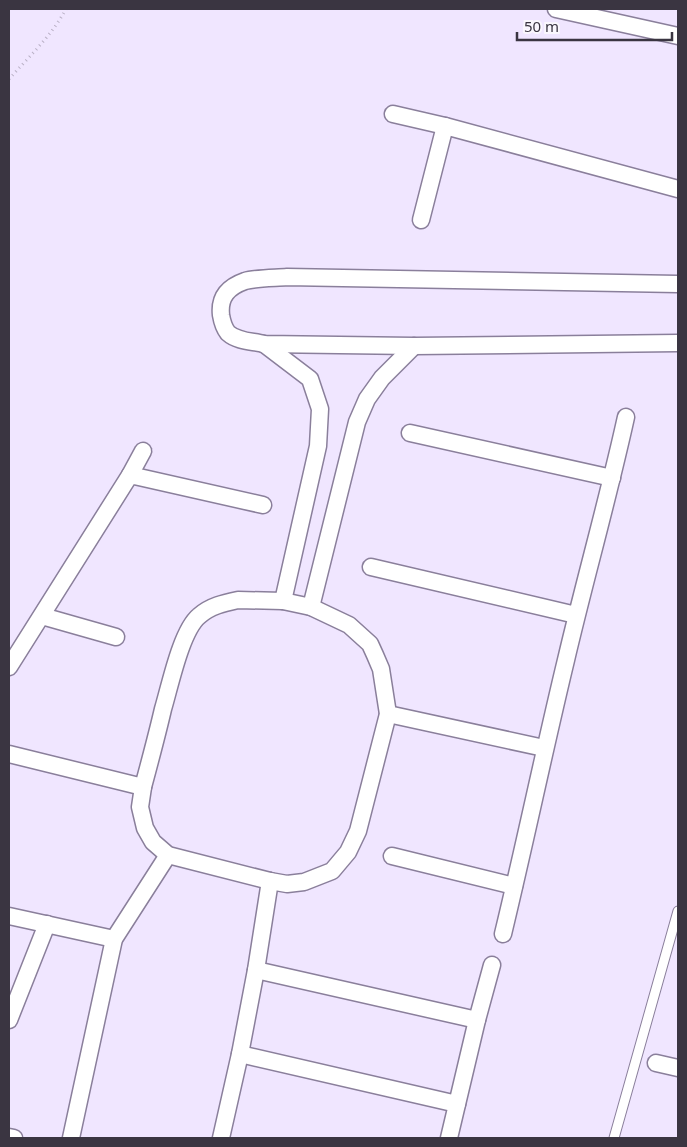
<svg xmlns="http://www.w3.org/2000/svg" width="687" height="1147" viewBox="0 0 687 1147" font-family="'Noto Sans',sans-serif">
  <rect width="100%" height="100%" fill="#f0e6ff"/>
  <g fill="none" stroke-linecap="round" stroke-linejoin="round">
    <g stroke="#8a7f9b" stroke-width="11">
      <polyline id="lane" points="614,1138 678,911"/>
    </g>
    <g stroke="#8a7f9b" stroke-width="19">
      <g id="street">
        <polyline points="556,9 678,36"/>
        <polyline points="393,114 445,126 678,189"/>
        <polyline points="421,220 445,126"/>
        <path d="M678 284 287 277C275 278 255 278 245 281 228 287 219 297 221 315 222 321 224 328 228 333 238 342 253 341 264 344L414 346 678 343"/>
        <polyline points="264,344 310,379 320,409 318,446 283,601"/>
        <polyline points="410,433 612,478"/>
        <polyline points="130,475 143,451"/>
        <polyline points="371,567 576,615"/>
        <path d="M238 600 283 601 311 607 349 625 370 644 375 655 381 669 388 714 358 831 348 852 332 871 304 882 287 884 270 881 168 855 153 842 145 828 140 807 143 787C150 761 157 735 163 709 170 686 181 631 199 616 210 606 224 603 238 600Z"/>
        <polyline points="311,607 357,422 367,399 382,378 414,346"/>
        <polyline points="42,616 116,637"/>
        <polyline points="9,667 130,475 263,505"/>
        <polyline points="388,714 544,748"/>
        <polyline points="9,754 143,787"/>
        <polyline points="392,856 514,886"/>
        <polyline points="9,916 114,939"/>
        <path d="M503 934C525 843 544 751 566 660 585 579 608 499 626 417"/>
        <polyline points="256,970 477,1020"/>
        <polyline points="9,1020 47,924"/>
        <polyline points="240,1054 457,1104"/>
        <polyline points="656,1063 678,1068"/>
        <polyline points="9,1137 14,1138"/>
        <polyline points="71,1138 114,939 168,855"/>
        <polyline points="221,1138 240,1054 256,970 270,881"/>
        <polyline points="449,1138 477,1020 492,965"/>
      </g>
    </g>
    <path stroke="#b9b0c5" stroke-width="3" stroke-dasharray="1 4" stroke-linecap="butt" d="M9 79C29 57 52 35 66 9"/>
    <use href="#lane" stroke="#fff" stroke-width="9"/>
    <use href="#street" stroke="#fff" stroke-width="16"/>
  </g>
  <rect width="687" height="1147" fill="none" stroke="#3a3541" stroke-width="20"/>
  <path d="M517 32v8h155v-8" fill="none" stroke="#3a3541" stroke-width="2.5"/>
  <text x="524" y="32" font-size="15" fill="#3a3541" stroke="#faf7fd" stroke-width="4" paint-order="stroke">50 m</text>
</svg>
